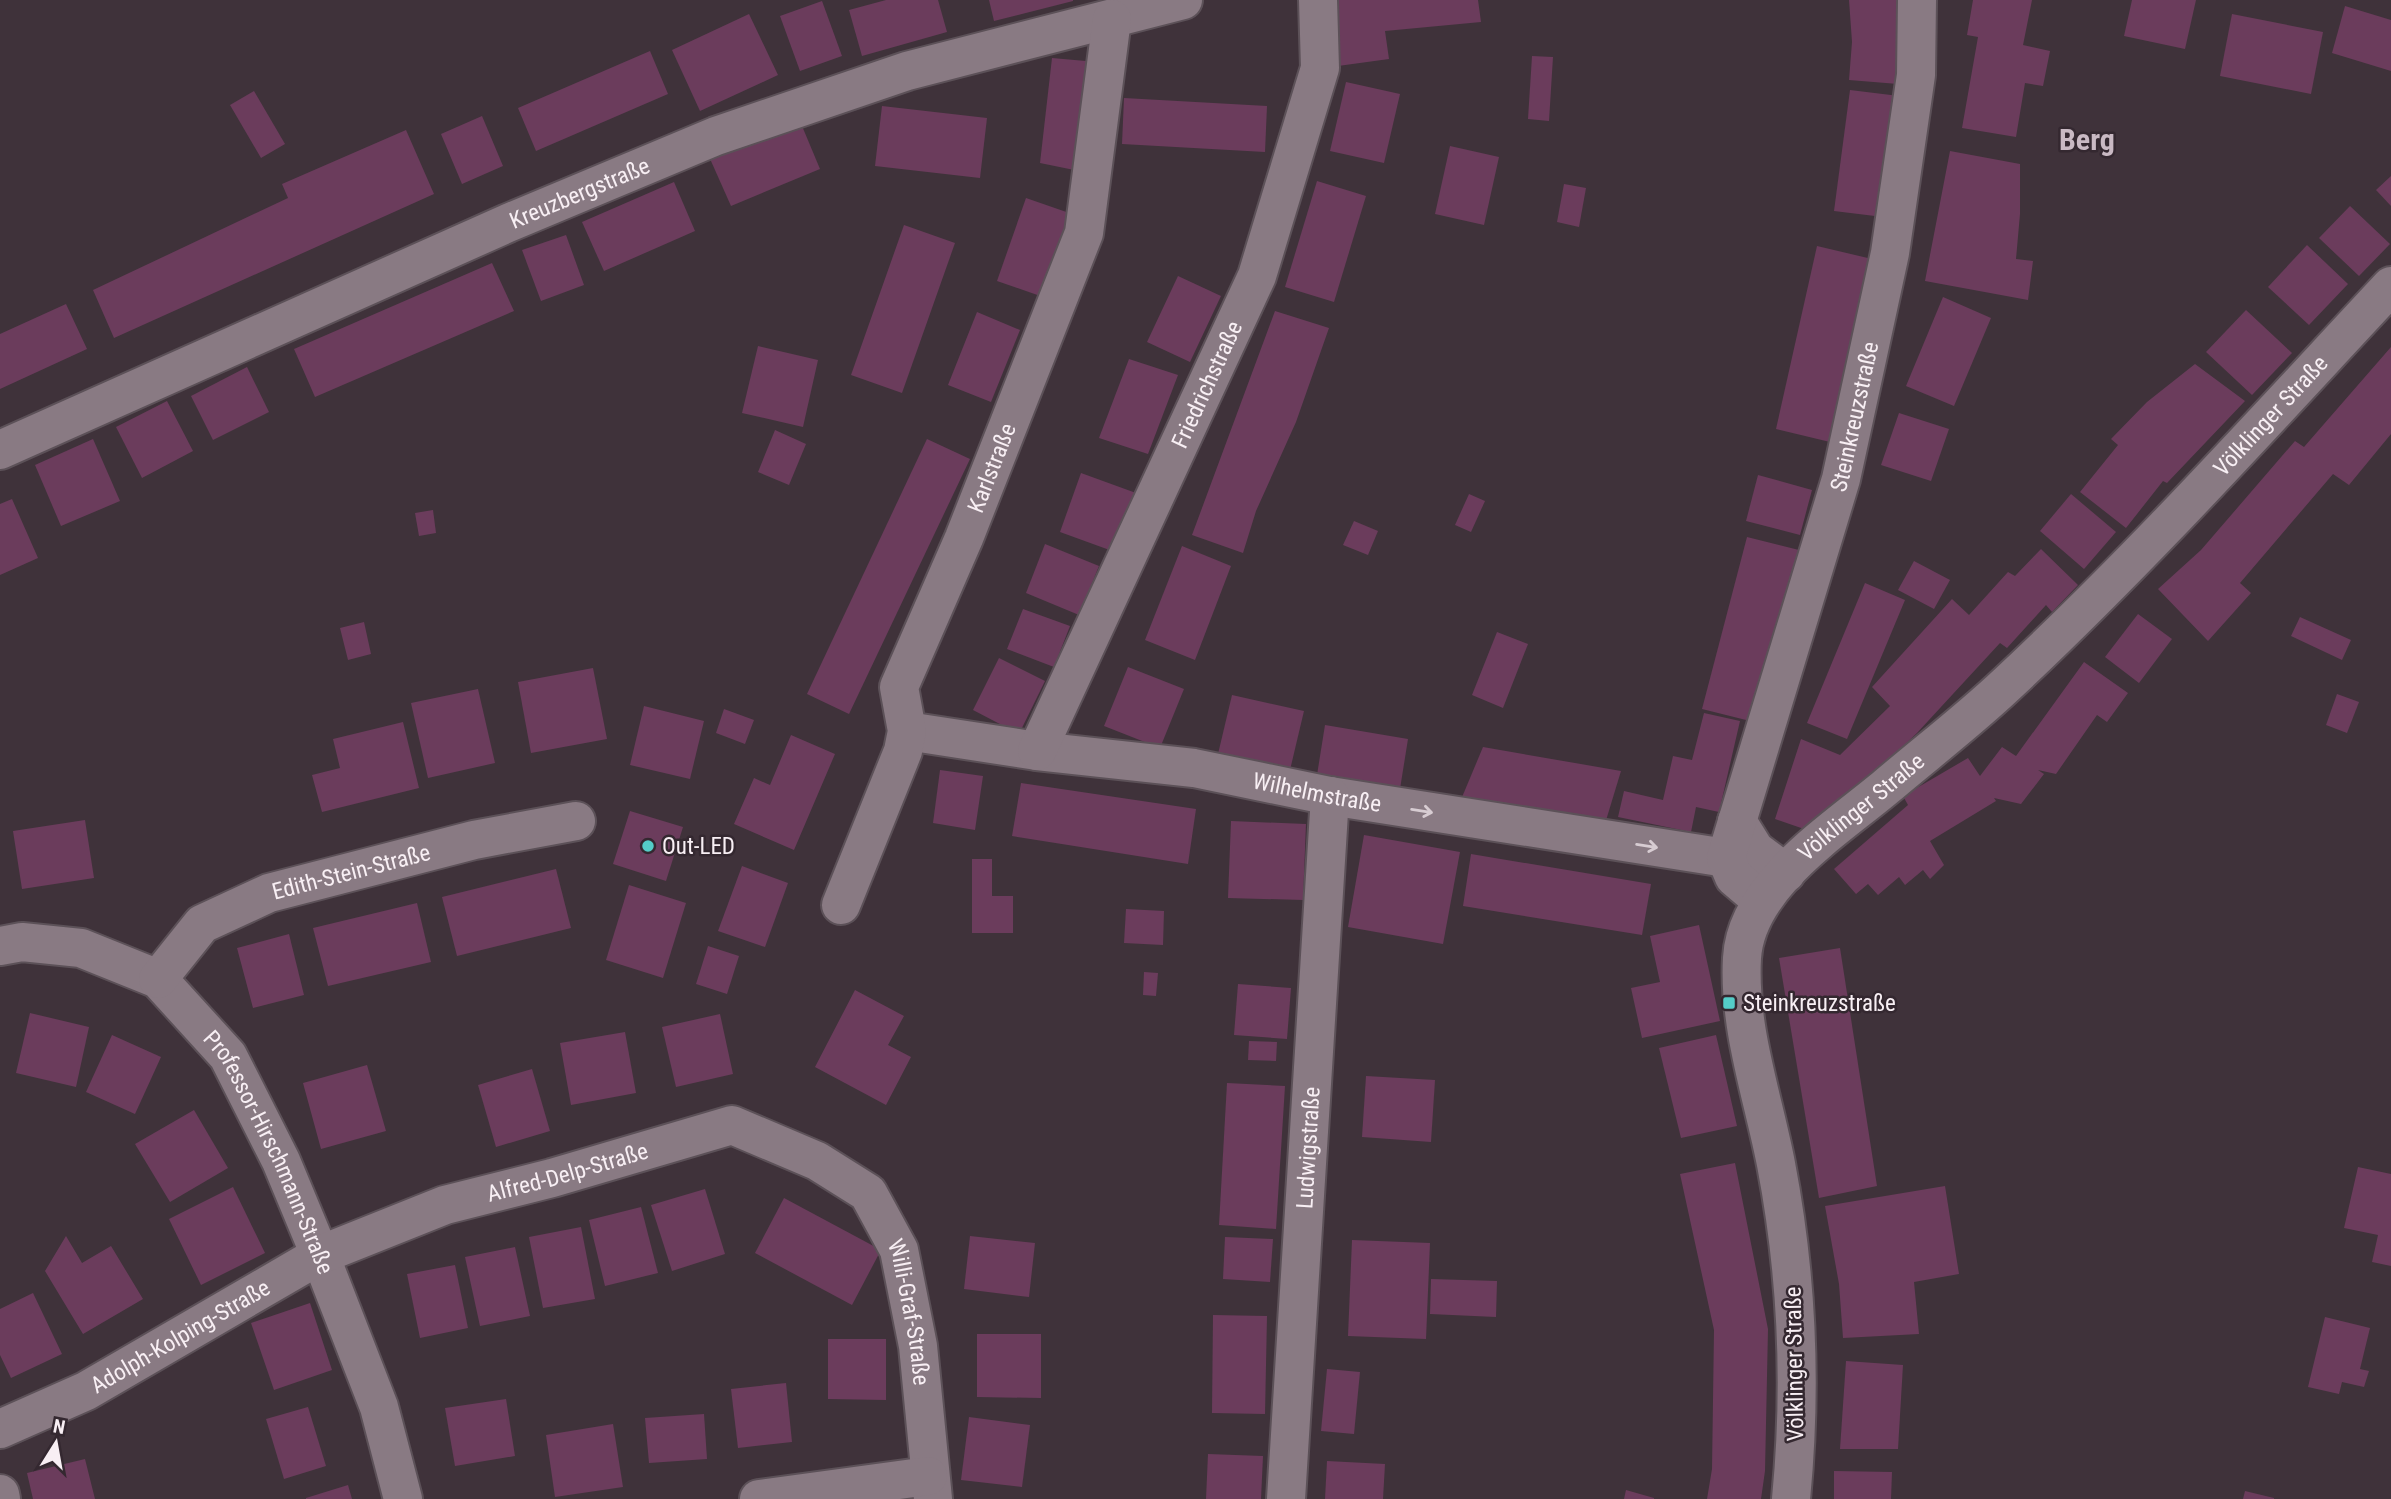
<svg xmlns="http://www.w3.org/2000/svg" width="2391" height="1499" viewBox="0 0 2391 1499" font-family="'Roboto Condensed',sans-serif">
  <rect width="100%" height="100%" fill="#3f323a"/>
  <g fill="#6b3c5c">
    <polygon points="886,0 938,0 947,32 862,56 849,10"/>
    <polygon points="989,0 1073,0 1073,1 994,21"/>
    <polygon points="1333,0 1478,0 1481,22 1385,31 1389,59 1338,66"/>
    <polygon points="1849,0 1904,0 1898,84 1849,80 1852,42"/>
    <polygon points="1973,0 2032,0 2023,45 2050,51 2043,86 2025,83 2016,137 1962,128 1978,37 1967,35"/>
    <polygon points="2132,0 2196,0 2185,49 2124,36"/>
    <polygon points="822,1 842,56 800,71 780,16"/>
    <polygon points="2345,6 2391,20 2391,71 2332,53"/>
    <polygon points="749,14 778,75 700,111 672,50"/>
    <polygon points="2232,14 2323,32 2311,94 2220,76"/>
    <polygon points="650,51 668,94 536,151 518,108"/>
    <polygon points="1532,56 1553,57 1549,121 1528,119"/>
    <polygon points="1052,58 1097,62 1084,172 1040,163"/>
    <polygon points="1346,82 1400,94 1384,163 1330,151"/>
    <polygon points="1850,90 1899,96 1883,217 1834,211"/>
    <polygon points="254,91 285,144 261,158 230,105"/>
    <polygon points="1124,98 1267,106 1265,152 1122,144"/>
    <polygon points="882,106 987,118 980,178 875,166"/>
    <polygon points="797,114 820,169 731,206 707,152"/>
    <polygon points="482,116 503,166 462,184 441,134"/>
    <polygon points="406,130 434,194 114,338 93,290 288,198 282,184"/>
    <polygon points="1450,146 1499,157 1484,225 1435,214"/>
    <polygon points="1950,151 2020,164 2020,214 2016,259 2033,261 2028,300 1925,281"/>
    <polygon points="2391,176 2391,206 2376,190"/>
    <polygon points="1317,181 1366,196 1334,302 1285,287"/>
    <polygon points="674,182 695,231 604,271 582,222"/>
    <polygon points="1564,184 1586,188 1579,227 1557,222"/>
    <polygon points="1026,198 1075,215 1046,298 997,281"/>
    <polygon points="2350,206 2390,244 2359,276 2319,238"/>
    <polygon points="904,225 955,243 902,393 851,375"/>
    <polygon points="566,235 584,285 541,301 522,250"/>
    <polygon points="2307,245 2348,284 2309,325 2268,287"/>
    <polygon points="1817,246 1872,259 1830,442 1776,429"/>
    <polygon points="492,263 514,311 315,397 294,349"/>
    <polygon points="1178,276 1221,296 1190,362 1147,342"/>
    <polygon points="1943,297 1991,318 1954,406 1906,386"/>
    <polygon points="66,304 87,349 0,389 0,334"/>
    <polygon points="2246,310 2292,353 2252,395 2206,352"/>
    <polygon points="1275,311 1329,328 1296,422 1256,511 1243,553 1192,535"/>
    <polygon points="977,312 1020,330 991,402 948,385"/>
    <polygon points="758,346 818,360 803,427 742,413"/>
    <polygon points="2391,347 2391,434 2349,485 2333,474 2240,583 2251,593 2208,641 2158,589 2201,550 2295,441 2304,447"/>
    <polygon points="1129,359 1178,375 1148,454 1099,438"/>
    <polygon points="2195,364 2245,401 2167,483 2163,481 2126,528 2080,492 2118,445 2111,439 2147,402"/>
    <polygon points="247,367 269,412 213,440 191,396"/>
    <polygon points="167,401 193,451 142,478 116,427"/>
    <polygon points="1899,413 1949,429 1931,481 1881,465"/>
    <polygon points="775,430 806,444 789,485 758,472"/>
    <polygon points="93,439 120,501 61,526 35,465"/>
    <polygon points="927,439 970,459 849,714 807,694"/>
    <polygon points="1081,473 1136,493 1115,552 1060,532"/>
    <polygon points="1758,475 1812,490 1800,535 1746,521"/>
    <polygon points="1469,494 1485,501 1471,532 1455,525"/>
    <polygon points="2071,494 2116,532 2084,569 2040,531"/>
    <polygon points="12,499 38,558 0,575 0,504"/>
    <polygon points="433,510 436,533 419,536 415,513"/>
    <polygon points="1354,521 1378,531 1368,555 1343,545"/>
    <polygon points="1747,537 1799,550 1754,722 1702,709"/>
    <polygon points="1045,544 1099,566 1079,615 1026,593"/>
    <polygon points="1182,546 1231,566 1195,660 1145,640"/>
    <polygon points="2041,549 2078,585 2052,612 2046,605 2007,648 2000,643 1917,733 1868,780 1804,829 1775,819 1801,739 1840,755 1890,706 1872,687 1952,599 1969,615 2008,572 2015,576"/>
    <polygon points="1914,561 1950,580 1934,609 1898,590"/>
    <polygon points="1865,583 1905,600 1847,739 1807,723"/>
    <polygon points="1023,609 1070,626 1054,667 1007,649"/>
    <polygon points="2138,614 2172,639 2139,683 2105,657"/>
    <polygon points="2300,617 2351,640 2342,660 2291,636"/>
    <polygon points="364,622 371,654 348,660 340,628"/>
    <polygon points="1497,632 1528,644 1503,708 1472,695"/>
    <polygon points="999,658 1045,681 1019,734 973,710"/>
    <polygon points="2084,662 2128,693 2107,722 2097,715 2056,774 2038,770 2044,774 2021,804 1994,798 1996,801 1930,841 1944,865 1930,879 1923,870 1905,885 1899,877 1878,895 1868,884 1856,894 1834,869 1908,805 1903,796 1968,758 1980,776 2002,747 2016,756"/>
    <polygon points="1128,667 1184,689 1160,748 1104,726"/>
    <polygon points="593,668 607,739 531,753 518,682"/>
    <polygon points="478,689 495,763 428,778 411,703"/>
    <polygon points="2337,694 2359,702 2347,733 2326,725"/>
    <polygon points="1232,695 1304,711 1290,770 1218,754"/>
    <polygon points="644,706 704,721 690,779 630,765"/>
    <polygon points="724,709 754,720 745,744 716,733"/>
    <polygon points="1704,713 1740,721 1719,812 1696,807 1691,832 1618,817 1624,791 1663,800 1673,756 1692,760"/>
    <polygon points="403,722 419,788 322,812 312,775 340,768 333,739"/>
    <polygon points="1325,725 1408,739 1400,789 1317,775"/>
    <polygon points="791,735 835,754 794,850 734,824 754,778 770,785"/>
    <polygon points="1483,747 1621,771 1604,827 1460,802"/>
    <polygon points="940,770 983,776 975,830 933,823"/>
    <polygon points="1021,783 1196,809 1188,864 1012,836"/>
    <polygon points="630,811 683,827 666,881 613,864"/>
    <polygon points="85,820 94,878 22,889 13,831"/>
    <polygon points="1231,821 1306,824 1303,900 1228,898"/>
    <polygon points="1364,835 1460,852 1443,944 1348,927"/>
    <polygon points="1471,854 1651,884 1642,935 1463,906"/>
    <polygon points="972,859 992,859 992,896 1013,896 1013,933 972,933"/>
    <polygon points="742,866 788,883 765,947 718,931"/>
    <polygon points="556,869 571,928 457,956 442,897"/>
    <polygon points="629,885 686,903 663,978 606,960"/>
    <polygon points="417,903 431,962 328,986 313,928"/>
    <polygon points="1126,909 1164,911 1163,945 1124,943"/>
    <polygon points="1699,925 1720,1021 1642,1038 1631,988 1660,982 1650,936"/>
    <polygon points="289,934 304,995 253,1008 237,948"/>
    <polygon points="708,946 739,956 727,994 696,984"/>
    <polygon points="1840,948 1877,1186 1819,1198 1779,958"/>
    <polygon points="1144,972 1158,973 1156,996 1143,995"/>
    <polygon points="1238,984 1291,988 1287,1039 1234,1035"/>
    <polygon points="855,990 904,1016 888,1045 911,1057 886,1105 815,1067"/>
    <polygon points="30,1013 89,1027 76,1087 16,1073"/>
    <polygon points="720,1014 733,1074 676,1087 662,1027"/>
    <polygon points="625,1032 636,1093 571,1105 560,1043"/>
    <polygon points="112,1035 161,1057 135,1114 86,1092"/>
    <polygon points="1716,1035 1737,1126 1681,1138 1659,1048"/>
    <polygon points="1249,1041 1277,1042 1276,1061 1248,1060"/>
    <polygon points="367,1065 386,1131 321,1149 303,1083"/>
    <polygon points="532,1069 550,1131 496,1147 478,1085"/>
    <polygon points="1366,1076 1435,1080 1431,1142 1362,1137"/>
    <polygon points="1227,1083 1285,1086 1276,1229 1219,1225"/>
    <polygon points="194,1110 228,1168 170,1202 135,1144"/>
    <polygon points="1735,1163 1768,1329 1765,1471 1761,1499 1707,1499 1712,1469 1714,1330 1680,1174"/>
    <polygon points="2358,1167 2391,1174 2391,1266 2372,1262 2378,1235 2344,1228"/>
    <polygon points="1945,1186 1959,1274 1914,1282 1919,1334 1843,1338 1839,1284 1825,1206"/>
    <polygon points="233,1187 265,1253 201,1285 169,1219"/>
    <polygon points="705,1189 725,1254 672,1271 651,1205"/>
    <polygon points="784,1198 881,1250 852,1305 755,1253"/>
    <polygon points="641,1207 658,1273 605,1286 589,1220"/>
    <polygon points="581,1227 595,1299 543,1308 529,1237"/>
    <polygon points="66,1236 82,1263 111,1246 143,1299 83,1334 45,1271"/>
    <polygon points="970,1236 1035,1243 1029,1297 964,1289"/>
    <polygon points="1225,1237 1273,1239 1270,1282 1223,1279"/>
    <polygon points="1352,1240 1430,1243 1426,1339 1348,1336"/>
    <polygon points="515,1247 530,1316 480,1326 465,1257"/>
    <polygon points="455,1265 468,1328 420,1338 407,1274"/>
    <polygon points="1431,1279 1497,1281 1496,1317 1430,1314"/>
    <polygon points="33,1293 62,1354 11,1378 0,1355 0,1309"/>
    <polygon points="310,1303 332,1370 274,1390 251,1323"/>
    <polygon points="1213,1315 1267,1316 1265,1414 1212,1413"/>
    <polygon points="2325,1317 2370,1328 2360,1369 2369,1371 2364,1387 2342,1382 2339,1394 2308,1387"/>
    <polygon points="977,1334 1041,1334 1041,1398 977,1397"/>
    <polygon points="828,1339 886,1339 886,1400 828,1399"/>
    <polygon points="1846,1361 1903,1365 1898,1449 1840,1449"/>
    <polygon points="1327,1369 1360,1372 1354,1434 1321,1431"/>
    <polygon points="786,1383 792,1442 738,1448 731,1389"/>
    <polygon points="506,1399 515,1456 455,1466 445,1408"/>
    <polygon points="308,1407 326,1466 284,1479 266,1419"/>
    <polygon points="704,1414 707,1459 649,1463 645,1418"/>
    <polygon points="969,1417 1030,1425 1022,1487 961,1480"/>
    <polygon points="613,1424 623,1487 555,1497 546,1435"/>
    <polygon points="1208,1454 1263,1456 1261,1499 1206,1499"/>
    <polygon points="85,1459 95,1499 33,1499 27,1473"/>
    <polygon points="1327,1461 1385,1464 1383,1499 1325,1499"/>
    <polygon points="1834,1471 1892,1472 1891,1499 1834,1499"/>
    <polygon points="348,1485 352,1499 306,1499 306,1498"/>
    <polygon points="1626,1490 1654,1498 1654,1499 1624,1499"/>
    <polygon points="2245,1491 2274,1498 2274,1499 2243,1499"/>
  </g>
  <g fill="none" stroke-linecap="round" stroke-linejoin="round">
    <g stroke="#5c5158" stroke-width="42">
      <g id="minor">
        <path id="s1" d="M0 450 508 223 716 136 907 71 1183 0"/>
        <path id="s2" d="M907 731 1037 751 1194 768 1330 796 1726 858"/>
        <path id="s3" d="M1037 751 1257 276 1320 68 1318 0"/>
        <polyline points="1737,821 1755,850 1786,873"/>
        <path id="s4" d="M1761 900 1734 877 1726 858 1841 479 1890 253 1916 75 1917 0"/>
        <path id="s5" d="M841 905 903 751 907 731 899 687 964 538 1084 233 1112 19"/>
        <path id="s6" d="M0 946 22 942 81 948 158 979 228 1056 281 1161 320 1255 379 1407 403 1499"/>
        <path id="s7" d="M158 979 202 924 269 893 474 840 576 821"/>
        <path id="s8" d="M0 1429 86 1391 320 1255 445 1205 552 1178 732 1125 817 1161 868 1193 899 1250 918 1346 933 1499"/>
        <polyline points="0,1494 1,1499"/>
        <polyline points="759,1499 928,1476"/>
        <path id="s9" d="M1286 1499 1330 796"/>
        <path id="s10" d="M1791 1499C1802 1387 1797 1274 1776 1164 1763 1097 1738 1027 1742 958 1746 885 1836 829 1887 786 1927 752 1969 720 2007 684 2141 559 2265 421 2391 286"/>
      </g>
    </g>
    <use href="#minor" stroke="#897a83" stroke-width="38"/>
  </g>
  <defs><path id="oneway-shaft" d="M-6 0H5M1.5-3L5.5 0L1.5 3" fill="none" stroke-width="1.6" stroke-linecap="round" stroke-linejoin="round" transform="scale(1.75)"/></defs>
  <g stroke="#d7ccd2">
    <use href="#oneway-shaft" transform="translate(1422 811) rotate(9)"/>
    <use href="#oneway-shaft" transform="translate(1647 846) rotate(9)"/>
  </g>
  <g fill="#54cdc8" stroke="#342830" stroke-width="2.5">
    <circle cx="648" cy="846" r="7"/>
    <rect x="1722" y="996" width="14" height="14" rx="3.5"/>
  </g>
  <g text-anchor="middle" stroke-width="5" stroke-linejoin="round" paint-order="stroke">
    <g font-size="23" fill="#f8eff4" stroke="#342830">
      <text dy="8" stroke="none"><textPath href="#s1" startOffset="634">Kreuzbergstraße</textPath></text>
      <text dy="8" stroke="none"><textPath href="#s3" startOffset="404">Friedrichstraße</textPath></text>
      <text dy="8" stroke="none"><textPath href="#s4" startOffset="516">Steinkreuzstraße</textPath></text>
      <text dy="8" stroke="none"><textPath href="#s10" startOffset="1311">Völklinger Straße</textPath></text>
      <text dy="8" stroke="none"><textPath href="#s5" startOffset="469">Karlstraße</textPath></text>
      <text dy="8" stroke="none"><textPath href="#s2" startOffset="415">Wilhelmstraße</textPath></text>
      <text dy="8" stroke="none"><textPath href="#s10" startOffset="744">Völklinger Straße</textPath></text>
      <text dy="8" stroke="none"><textPath href="#s7" startOffset="229">Edith-Stein-Straße</textPath></text>
      <text dy="8" stroke="none"><textPath href="#s9" startOffset="352">Ludwigstraße</textPath></text>
      <text dy="8" stroke="none"><textPath href="#s6" startOffset="373">Professor-Hirschmann-Straße</textPath></text>
      <text dy="8" stroke="none"><textPath href="#s8" startOffset="626">Alfred-Delp-Straße</textPath></text>
      <text dy="8" stroke="none"><textPath href="#s8" startOffset="1078">Willi-Graf-Straße</textPath></text>
      <text dy="8" stroke="none"><textPath href="#s8" startOffset="203">Adolph-Kolping-Straße</textPath></text>
      <text transform="translate(1794 1364) rotate(-91)" y="8">Völklinger Straße</text>
    </g>
    <g font-size="23" fill="#f8eff4" stroke="#342830" text-anchor="start">
      <text x="662" y="854">Out-LED</text>
      <text x="1743" y="1011">Steinkreuzstraße</text>
    </g>
    <g font-size="30" font-weight="bold" fill="#c9b9c3" stroke="#342830">
      <text x="2087" y="150">Berg</text>
    </g>
  </g>
  <g transform="translate(56 1443) rotate(11)" stroke="#342830" stroke-width="5" paint-order="stroke">
  <path d="M0-5L12 26L0 18L-12 26Z" fill="#f8eff4"/>
  <text y="-10" font-size="19" font-weight="bold" text-anchor="middle" fill="#f8eff4">N</text>
  </g>
</svg>
